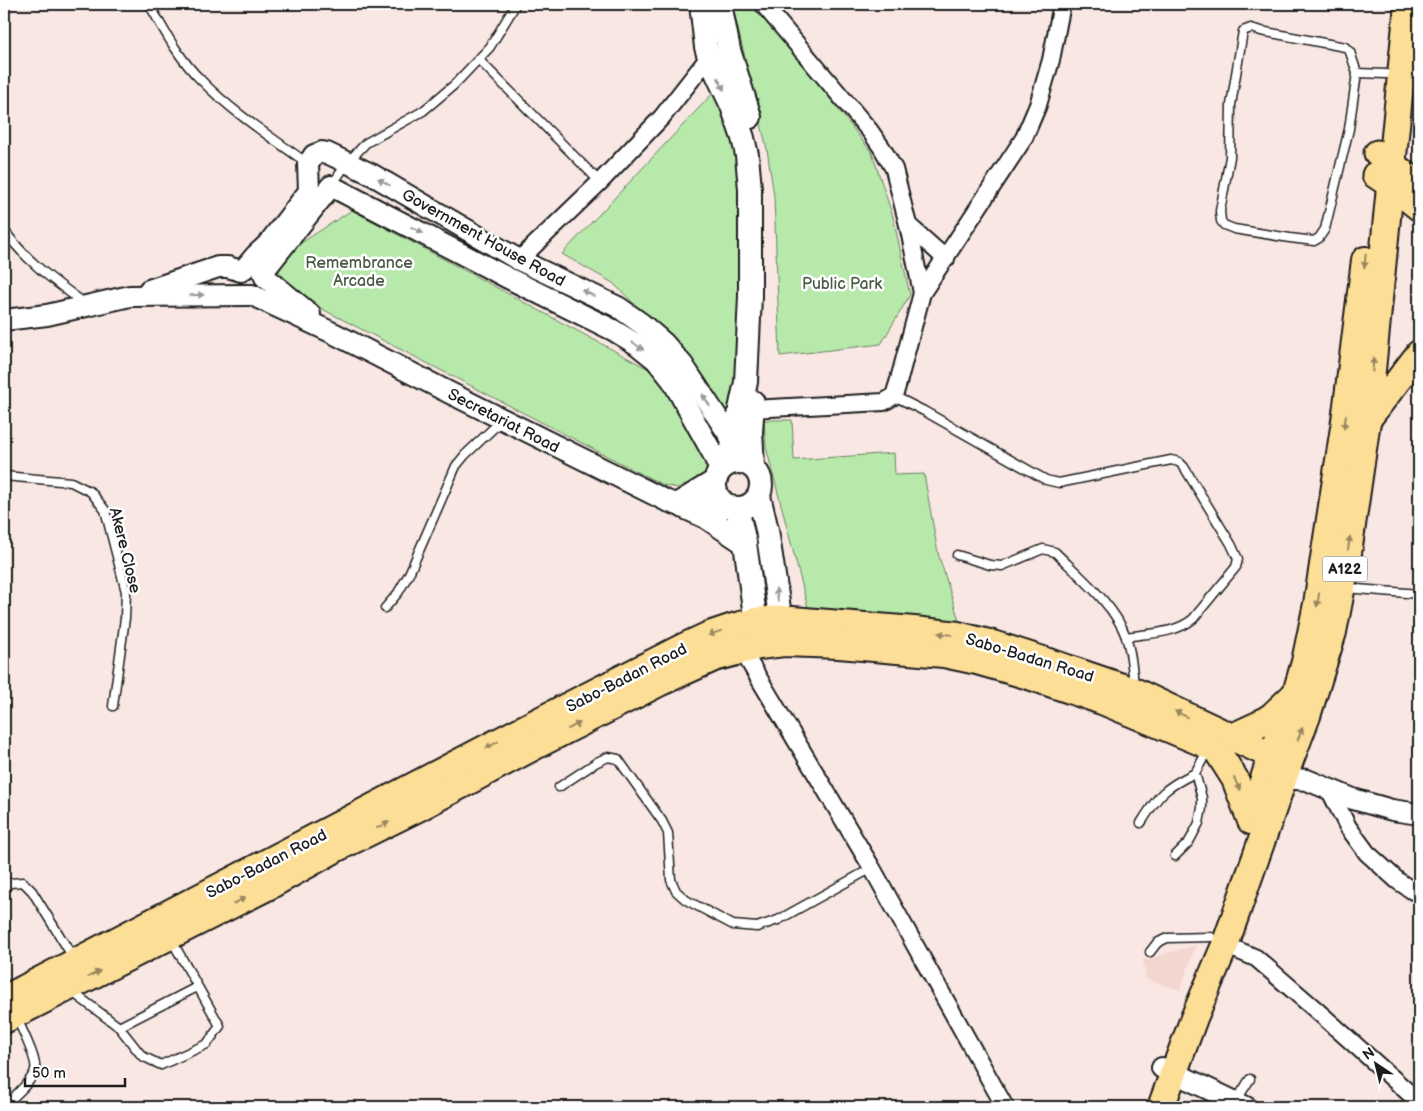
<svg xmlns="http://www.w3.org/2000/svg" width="1423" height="1111" viewBox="0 0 1423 1111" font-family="'Balsamiq Sans',sans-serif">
  <rect width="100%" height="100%" fill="#f8e7e3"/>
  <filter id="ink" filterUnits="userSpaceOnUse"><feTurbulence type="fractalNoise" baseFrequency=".02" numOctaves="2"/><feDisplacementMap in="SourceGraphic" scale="10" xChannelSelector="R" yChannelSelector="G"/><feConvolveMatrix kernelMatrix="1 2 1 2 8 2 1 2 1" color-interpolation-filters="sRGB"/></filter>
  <g filter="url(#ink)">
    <polygon fill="#f4d6d0" points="1196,945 1180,990 1146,979 1143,960"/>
    <g fill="#b7e9aa" stroke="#6a8263">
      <polygon points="732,4 751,4 814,78 872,153 893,217 910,295 881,344 780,356 774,196 767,149"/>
      <polygon points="713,93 735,122 747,210 746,378 731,420 708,386 670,339 613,283 562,254"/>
      <polygon points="352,210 654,372 706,444 711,477 688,490 663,485 297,296 274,264 301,243"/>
      <polygon points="764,420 792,420 794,460 894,453 895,475 924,474 938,553 966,643 814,631 766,447"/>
    </g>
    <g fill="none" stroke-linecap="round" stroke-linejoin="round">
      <g stroke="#1c1c1c" stroke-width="11">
        <g id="service">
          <path d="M149 4C164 30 179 59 201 80 232 112 271 137 307 163"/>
          <polygon points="1251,28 1261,31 1345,47 1350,52 1357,73 1349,129 1325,229 1319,238 1314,241 1290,238 1234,229 1224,225 1221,221 1220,211 1230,157 1231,105 1243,31"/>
          <polyline points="479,60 600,182"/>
          <polyline points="1357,73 1386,74"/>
          <polyline points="332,185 347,163 366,143 423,111 454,85 490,47 516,4"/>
          <path d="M4 230C25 260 54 281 84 303"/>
          <path d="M894 396 924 411 1046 480 1059 483 1171 460 1179 462 1184 467 1231 544 1238 559 1236 567 1193 619C1175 634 1148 633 1126 637"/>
          <polyline points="4,476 71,482 91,492 105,510 126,592 125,618 113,706"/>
          <path d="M957 555 990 565 1002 566 1043 549 1055 552C1078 575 1115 605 1126 637 1130 649 1133 673 1134 686"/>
          <polyline points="1345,588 1419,594"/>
          <polyline points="385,608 398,593 409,574 456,466 465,455 501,421"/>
          <polyline points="559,787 597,762 608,757 618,759 662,821 668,833 671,880 676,891 686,900 733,925 757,927 778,920 872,868"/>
          <path d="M1141 823C1159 794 1164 788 1195 773"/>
          <polyline points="1175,856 1189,842 1199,823 1202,808 1202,798 1195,773 1208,750"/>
          <polyline points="4,888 10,883 23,882 32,891 74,959"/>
          <polyline points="1150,952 1157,943 1167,938 1211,937"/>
          <polyline points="71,991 119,1027 142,1056 161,1065 207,1044 220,1026 171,939"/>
          <polyline points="119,1027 197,987"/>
          <polyline points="1236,1101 1250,1079"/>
          <path d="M4 1106C13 1097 32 1082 35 1070 38 1061 21 1028 17 1018"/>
        </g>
      </g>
      <g stroke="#1c1c1c" stroke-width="20">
        <g id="minor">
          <polyline points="763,4 870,131 882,148 894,169 908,225 922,293"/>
          <polyline points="908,225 946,259"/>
          <polyline points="519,260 600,182 662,117 709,57"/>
          <polyline points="752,409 884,402 894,396 898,383 922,293 1024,138 1038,105 1051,60 1062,4"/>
          <polyline points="742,650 872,868 1005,1107"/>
          <polyline points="1329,789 1348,827 1367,853 1398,881 1413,891 1419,893"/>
          <polyline points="1225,945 1256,958 1315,1009 1419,1102"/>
        </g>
      </g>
      <g stroke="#1c1c1c" stroke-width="24">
        <g id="tertiary">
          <polyline points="245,268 256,255 268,244 309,191 308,164 314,155 322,152 327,153 371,174 519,260 618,307 642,324 664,343 683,365 733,441"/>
          <polyline points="263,272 331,186 508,278 613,330 636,344 656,360 672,380 713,454 720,471"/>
          <polyline points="265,277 310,314"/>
          <polyline points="149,290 218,267 228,267 241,271"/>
          <polyline points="252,295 333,333 450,393 667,501 684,507 731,507"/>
          <polyline points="4,320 47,315 130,296 248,295"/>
          <polyline points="676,504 715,480"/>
          <polyline points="1284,778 1307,780 1353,799 1392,810 1419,814"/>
          <polyline points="1162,1068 1175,1073 1246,1107"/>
        </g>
      </g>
      <g stroke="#1c1c1c" stroke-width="26">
        <g id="secondary">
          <polyline points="701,4 706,47 709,57 732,106 743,138 747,155 750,189 750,296 746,382 733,441 730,463"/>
          <polyline points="720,4 729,50 750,117"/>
          <polyline points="753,402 751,432 753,466"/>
          <circle cx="738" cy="485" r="23"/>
          <polyline points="759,496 767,530 783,635"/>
          <polyline points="684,507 706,517 745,543"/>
          <polyline points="737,508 745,543 758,638"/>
        </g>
      </g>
      <g stroke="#1c1c1c" stroke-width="29">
        <g id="primary">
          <polyline points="1377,153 1419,184"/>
          <polyline points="1375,175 1390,185 1419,208"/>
          <polyline points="1367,421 1419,353"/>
        </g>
      </g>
      <g stroke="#1c1c1c" stroke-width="30">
        <g id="trunk">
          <polyline points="1232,737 1260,724 1272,716 1292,697"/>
          <polyline points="1216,749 1235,779 1251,821"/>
          <polyline points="1253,815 1266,772 1296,693 1305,662 1317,604 1345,421 1365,260"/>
          <polyline points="4,999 527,727 683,647 709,635 733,627 755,621 780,619 914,630 958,635 993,644 1055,664 1134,691 1272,756 1289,763"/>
          <polyline points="4,1020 271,885 339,847 420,807 537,745 661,682 714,658 759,646 784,643 839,645 944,654 977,661 1029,676 1102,701 1210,746"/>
          <polyline points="1161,1107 1194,1018 1225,945 1289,763 1307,716 1333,632 1347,560 1367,421 1408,4"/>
        </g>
      </g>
      <use href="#service" stroke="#fff" stroke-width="8"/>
      <use href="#minor" stroke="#fff" stroke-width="16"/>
      <use href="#tertiary" stroke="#fff" stroke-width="20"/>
      <use href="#secondary" stroke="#fff" stroke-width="22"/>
      <use href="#primary" stroke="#fdde96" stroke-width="25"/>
      <use href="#trunk" stroke="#fdde96" stroke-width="26"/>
    </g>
    <defs><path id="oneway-solid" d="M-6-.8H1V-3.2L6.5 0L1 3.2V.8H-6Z" transform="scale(1.25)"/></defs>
    <g fill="#999">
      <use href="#oneway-solid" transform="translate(721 84) rotate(64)"/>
      <use href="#oneway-solid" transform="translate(384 182) rotate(-150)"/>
      <use href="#oneway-solid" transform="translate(417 230) rotate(27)"/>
      <use href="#oneway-solid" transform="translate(588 293) rotate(-154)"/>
      <use href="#oneway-solid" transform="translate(197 295) rotate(-1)"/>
      <use href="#oneway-solid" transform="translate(638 346) rotate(35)"/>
      <use href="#oneway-solid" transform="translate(706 400) rotate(-123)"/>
      <use href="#oneway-solid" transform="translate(777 595) rotate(-99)"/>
    </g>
    <g fill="#98875f">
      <use href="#oneway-solid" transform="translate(1365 261) rotate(96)"/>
      <use href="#oneway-solid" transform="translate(1373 365) rotate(-84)"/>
      <use href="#oneway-solid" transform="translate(1345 422) rotate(98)"/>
      <use href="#oneway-solid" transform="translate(1349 543) rotate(-82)"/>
      <use href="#oneway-solid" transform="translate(1318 600) rotate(100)"/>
      <use href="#oneway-solid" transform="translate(715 633) rotate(160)"/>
      <use href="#oneway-solid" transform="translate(945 634) rotate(-173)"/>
      <use href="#oneway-solid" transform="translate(1181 714) rotate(-154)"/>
      <use href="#oneway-solid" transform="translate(574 726) rotate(-27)"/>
      <use href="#oneway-solid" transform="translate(1300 734) rotate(-69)"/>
      <use href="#oneway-solid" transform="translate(492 745) rotate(152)"/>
      <use href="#oneway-solid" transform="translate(1237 784) rotate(65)"/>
      <use href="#oneway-solid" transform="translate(383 825) rotate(-26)"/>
      <use href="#oneway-solid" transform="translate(239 901) rotate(-27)"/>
      <use href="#oneway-solid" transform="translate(94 974) rotate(-27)"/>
    </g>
  </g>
  <g text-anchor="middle" stroke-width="5" stroke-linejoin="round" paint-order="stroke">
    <rect fill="#fff" stroke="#606060" stroke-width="1" x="1322.5" y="556.5" width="45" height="25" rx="4"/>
    <g font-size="15" font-weight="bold" fill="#1c1c1c">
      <text x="1345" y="574">A122</text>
    </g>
    <g font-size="16" fill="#1c1c1c" stroke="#fff">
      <text transform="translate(484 237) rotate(29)" y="6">Government House Road</text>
      <text transform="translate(504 420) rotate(27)" y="6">Secretariat Road</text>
      <text transform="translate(126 550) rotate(76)" y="6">Akere Close</text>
      <text transform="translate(1030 657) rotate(17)" y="6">Sabo-Badan Road</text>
      <text transform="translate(626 677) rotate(-27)" y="6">Sabo-Badan Road</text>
      <text transform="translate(266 863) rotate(-27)" y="6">Sabo-Badan Road</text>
    </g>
    <g font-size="16" fill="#4a5a47" stroke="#fff">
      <text x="359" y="268">Remembrance<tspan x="359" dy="18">Arcade</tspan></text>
      <text x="842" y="289">Public Park</text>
    </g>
  </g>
  <rect width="1423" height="1111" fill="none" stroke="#fff" stroke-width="20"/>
  <rect x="10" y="10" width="1403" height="1091" fill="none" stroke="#1c1c1c" stroke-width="2" filter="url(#ink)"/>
  <g transform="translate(1376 1064) rotate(325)" stroke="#ffffff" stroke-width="4" paint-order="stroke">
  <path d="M0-4L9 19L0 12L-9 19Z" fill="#1c1c1c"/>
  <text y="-8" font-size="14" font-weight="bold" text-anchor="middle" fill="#1c1c1c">N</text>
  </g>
  <path d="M25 1078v8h100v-8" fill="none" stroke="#1c1c1c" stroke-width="2.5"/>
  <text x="32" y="1078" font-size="15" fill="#1c1c1c" stroke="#ffffff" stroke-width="4" paint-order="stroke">50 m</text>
</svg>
